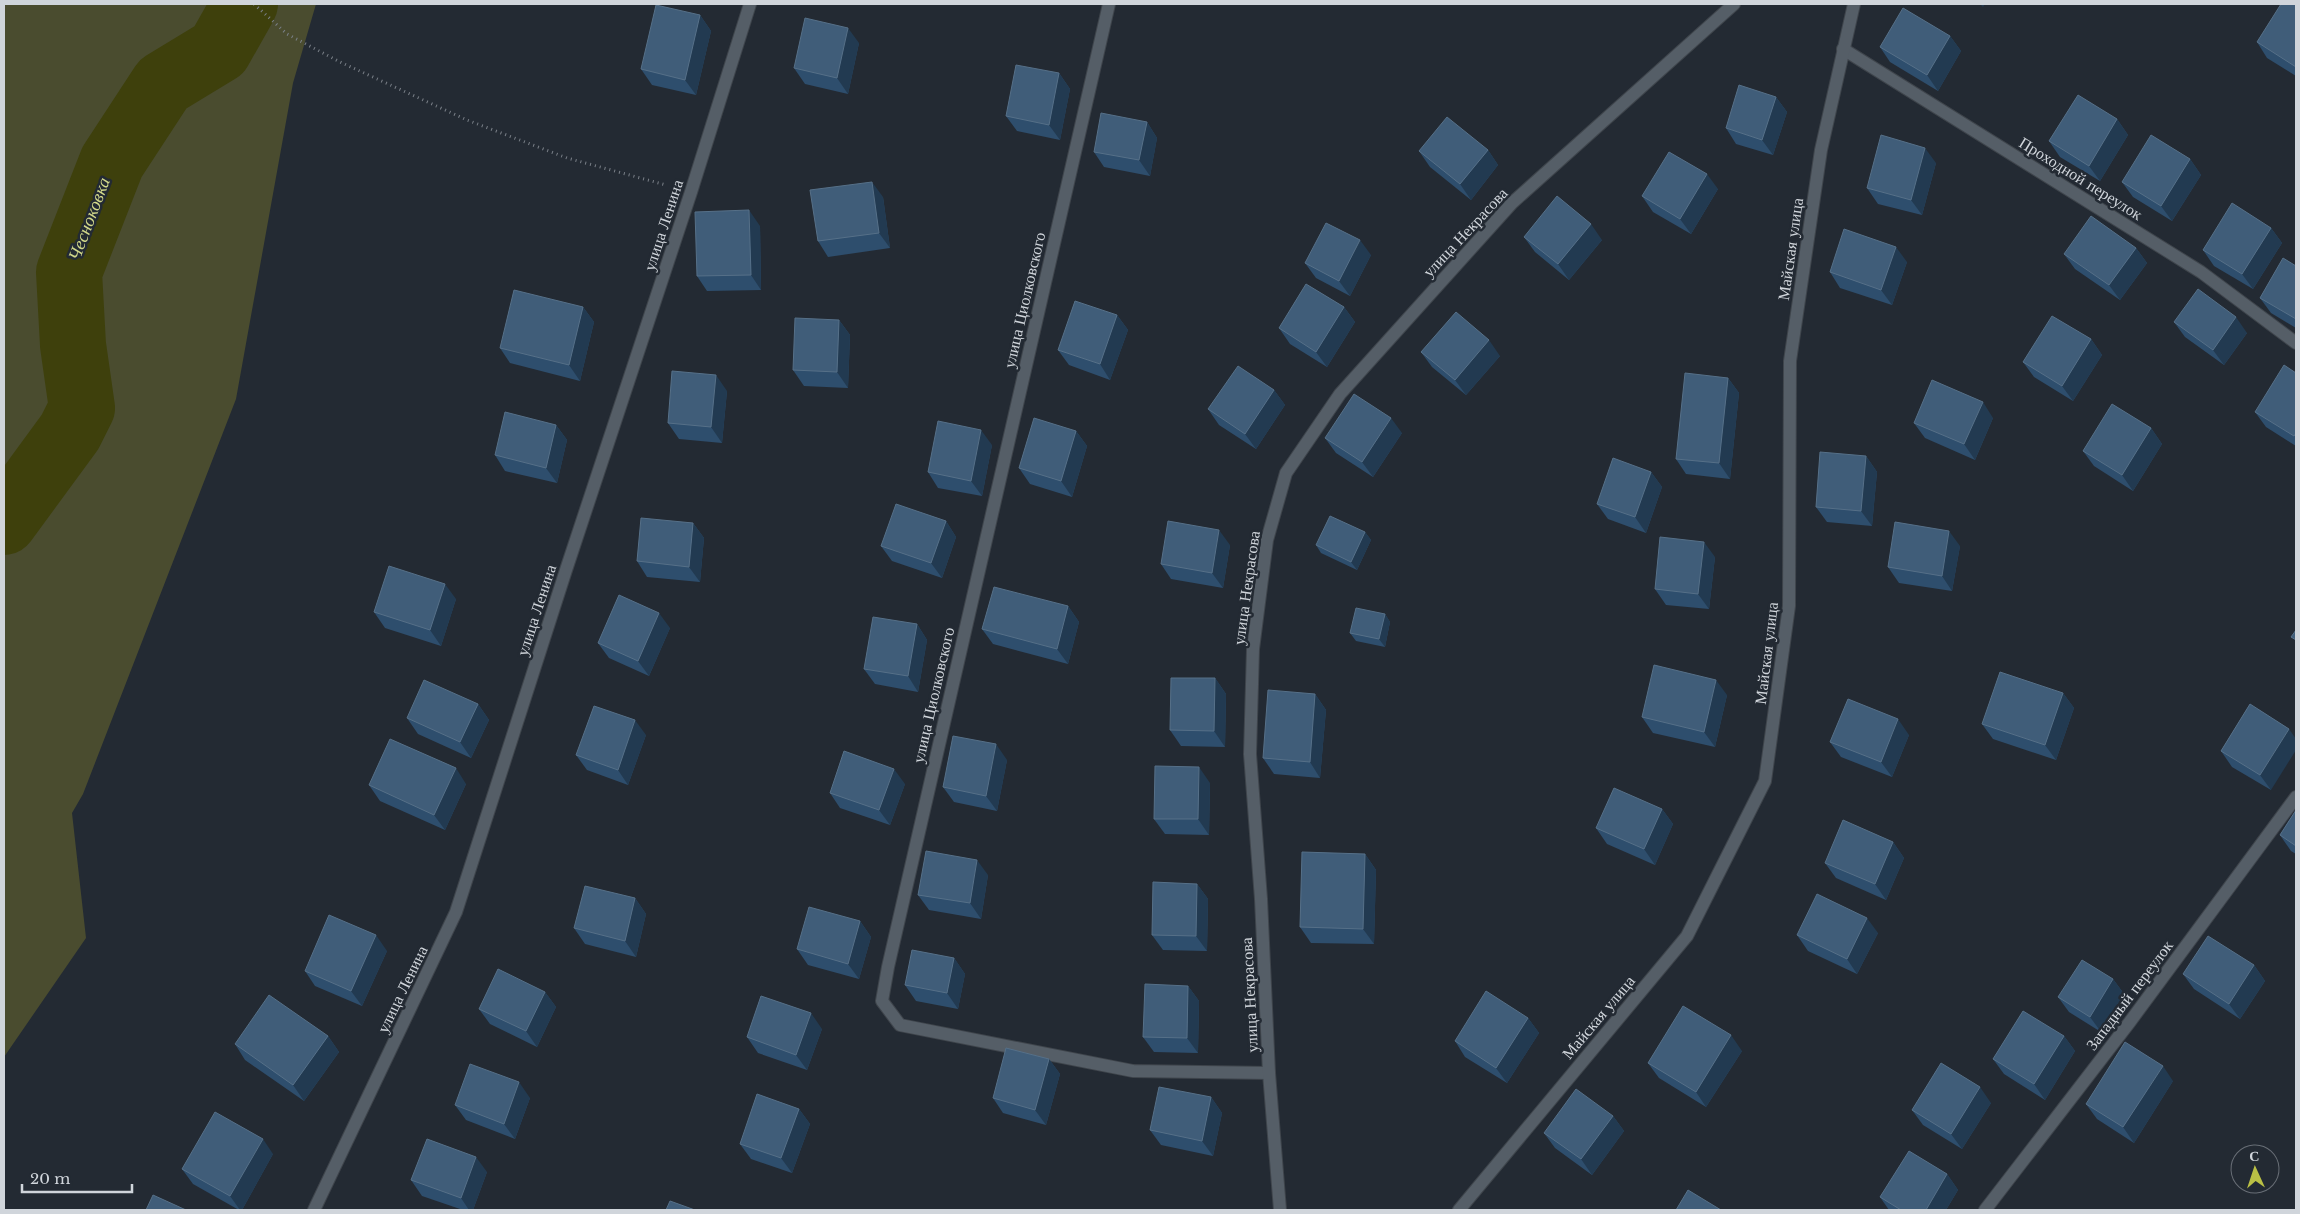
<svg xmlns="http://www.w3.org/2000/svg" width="2300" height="1214" viewBox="0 0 2300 1214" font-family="'Libre Baskerville',serif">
  <rect width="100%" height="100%" fill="#232a33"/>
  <polygon fill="#4a4c2f" points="4,4 316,4 293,83 236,399 83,794 72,813 86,938 4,1057"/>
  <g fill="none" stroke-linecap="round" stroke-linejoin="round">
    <polyline stroke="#3e400c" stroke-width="66" points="4,522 70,432 82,408 73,345 69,272 112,162 163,84 219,50 245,4"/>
    <g stroke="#3f454c" stroke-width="14">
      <g id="minor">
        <polyline points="1109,4 888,967 882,1001 900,1025 1133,1071 1269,1073"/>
        <polyline points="1843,49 2201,272 2296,343"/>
        <polyline points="314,1210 456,912 566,570 691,192 750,4"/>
        <polyline points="1280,1210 1269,1073 1261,899 1250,754 1253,649 1267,540 1286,473 1340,394 1512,203 1734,4"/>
        <polyline points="1459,1210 1687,936 1765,781 1789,606 1790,361 1821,150 1854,4"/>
        <polyline points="1985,1210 2129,1023 2296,797"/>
      </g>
    </g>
    <polyline stroke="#7b8189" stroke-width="3" stroke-dasharray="1 4" stroke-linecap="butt" points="254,4 287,34 340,62 467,120 567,158 666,185"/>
    <use href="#minor" stroke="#555e67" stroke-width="12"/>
  </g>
  <g fill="#2e4e6d">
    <polygon points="2296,4 2296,76 2267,58 2257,42"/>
    <polygon points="700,15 711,31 696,95 652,85 641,69"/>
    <polygon points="1950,36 1961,51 1938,91 1890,62 1880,47"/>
    <polygon points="859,43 848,94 805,84 794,68"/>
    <polygon points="1059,73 1070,89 1060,140 1017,131 1006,116"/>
    <polygon points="1776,97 1787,112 1773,155 1736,144 1726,128"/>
    <polygon points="2117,119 2128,135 2100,181 2060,157 2049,141"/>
    <polygon points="1147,122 1157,138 1150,176 1104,167 1094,152"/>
    <polygon points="1488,150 1498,165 1471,200 1430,167 1419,151"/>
    <polygon points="2190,159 2201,175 2172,221 2133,197 2122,182"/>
    <polygon points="1936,163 1922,215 1878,204 1867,188"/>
    <polygon points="1718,189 1691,234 1653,212 1642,196"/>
    <polygon points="883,197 890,248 828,257 818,241"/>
    <polygon points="760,226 761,290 707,291 697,276"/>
    <polygon points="2271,228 2282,243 2253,289 2214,266 2203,250"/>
    <polygon points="1524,237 1602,240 1569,280 1535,252"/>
    <polygon points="2136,248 2147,263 2120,300 2075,269 2064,254"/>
    <polygon points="1371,255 1350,296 1316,278 1305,263"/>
    <polygon points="1907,262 1892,305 1840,288 1830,272"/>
    <polygon points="2296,266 2296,328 2271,313 2260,298"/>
    <polygon points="583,307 594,322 580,381 510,363 500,348"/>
    <polygon points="1344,307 1355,322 1327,367 1290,344 1279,328"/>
    <polygon points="1117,315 1128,330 1110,380 1069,365 1058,350"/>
    <polygon points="839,320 850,335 848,388 804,386 793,370"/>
    <polygon points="2174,322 2247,333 2224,365 2185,337"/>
    <polygon points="2091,339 2102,355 2073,401 2034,377 2023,362"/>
    <polygon points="1421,352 1500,356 1466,395 1432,367"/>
    <polygon points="2296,373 2296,446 2266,427 2255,412"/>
    <polygon points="1728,378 1739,393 1730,479 1686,474 1676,459"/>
    <polygon points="1274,390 1285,405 1256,449 1219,425 1208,409"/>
    <polygon points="727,391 722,443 679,439 668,423"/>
    <polygon points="1993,418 1975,460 1925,438 1914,423"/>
    <polygon points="556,425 567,440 557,483 505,471 495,455"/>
    <polygon points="2151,428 2162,444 2133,491 2094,466 2083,451"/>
    <polygon points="1076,431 1087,446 1072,497 1030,484 1019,468"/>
    <polygon points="1402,433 1373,477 1336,453 1325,438"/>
    <polygon points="992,445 982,496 938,488 928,472"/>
    <polygon points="1866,456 1877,472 1872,526 1827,522 1816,507"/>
    <polygon points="1651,472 1662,487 1646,533 1608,519 1597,504"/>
    <polygon points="946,521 956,537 942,578 892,561 881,546"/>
    <polygon points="693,523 704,538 700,582 647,577 637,561"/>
    <polygon points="1365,532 1371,540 1357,570 1321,553 1316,545"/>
    <polygon points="1230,545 1223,588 1171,579 1161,564"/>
    <polygon points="1960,546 1952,591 1899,583 1888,567"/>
    <polygon points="1715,557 1709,609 1666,605 1655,589"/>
    <polygon points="456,599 441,646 385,628 374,612"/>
    <polygon points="1068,606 1079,622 1068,664 993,644 982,629"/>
    <polygon points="1385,614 1390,622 1385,647 1356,641 1350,633"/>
    <polygon points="917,624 927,640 918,692 875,684 864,669"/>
    <polygon points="670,628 649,676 609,658 598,643"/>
    <polygon points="1215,678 1226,694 1225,747 1181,746 1170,730"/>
    <polygon points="2063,693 2074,708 2056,760 1993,739 1982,724"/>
    <polygon points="1315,694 1326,710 1320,778 1274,774 1263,758"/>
    <polygon points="1727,695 1715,747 1653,733 1642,717"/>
    <polygon points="478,704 489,720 471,758 418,734 407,718"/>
    <polygon points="2250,704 2271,790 2232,767 2221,751"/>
    <polygon points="646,735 628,785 587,770 576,755"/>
    <polygon points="1909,735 1892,777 1841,757 1830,742"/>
    <polygon points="1007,760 997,811 954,802 943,787"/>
    <polygon points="1210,783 1209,835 1165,834 1154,819"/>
    <polygon points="466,784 445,830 380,801 369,785"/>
    <polygon points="905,784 890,825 840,808 830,793"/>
    <polygon points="1662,809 1673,824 1655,865 1607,844 1596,828"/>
    <polygon points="2296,810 2296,854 2291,851 2280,835"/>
    <polygon points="1893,842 1904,858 1886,900 1836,878 1825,863"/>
    <polygon points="1365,854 1376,870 1374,944 1311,943 1300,927"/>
    <polygon points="988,875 981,919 929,910 918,895"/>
    <polygon points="1197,884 1208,899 1207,951 1163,950 1152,935"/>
    <polygon points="635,898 646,914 636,957 585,944 574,928"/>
    <polygon points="860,921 871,937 859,979 808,965 797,949"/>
    <polygon points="1878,933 1857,974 1808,951 1797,935"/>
    <polygon points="387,951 362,1006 315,986 305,971"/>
    <polygon points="954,958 965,974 958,1009 916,1001 905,985"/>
    <polygon points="2254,965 2265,981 2240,1019 2194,989 2183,974"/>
    <polygon points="2113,979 2124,994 2101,1032 2069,1012 2058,997"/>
    <polygon points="1188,986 1199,1001 1198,1053 1154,1052 1143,1037"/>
    <polygon points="545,992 556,1007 537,1047 490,1024 479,1009"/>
    <polygon points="1528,1018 1539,1033 1507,1083 1465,1057 1455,1041"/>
    <polygon points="822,1029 807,1070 758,1053 747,1037"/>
    <polygon points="328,1036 339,1052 304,1101 245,1060 235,1044"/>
    <polygon points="2064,1036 2075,1051 2045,1100 2004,1074 1993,1059"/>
    <polygon points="1742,1051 1706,1107 1659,1078 1648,1063"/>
    <polygon points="1049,1059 1060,1074 1046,1125 1003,1113 993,1098"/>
    <polygon points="2173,1081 2134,1143 2097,1119 2086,1104"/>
    <polygon points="1211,1097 1222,1113 1213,1156 1161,1145 1150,1130"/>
    <polygon points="530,1098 515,1139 466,1120 455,1105"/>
    <polygon points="1991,1103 1962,1149 1923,1125 1912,1110"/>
    <polygon points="799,1109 810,1124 792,1173 751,1159 740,1144"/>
    <polygon points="1613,1116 1624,1131 1592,1175 1555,1148 1544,1133"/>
    <polygon points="273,1154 242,1210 239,1210 193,1184 182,1169"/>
    <polygon points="487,1172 473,1210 463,1210 422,1196 411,1180"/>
    <polygon points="1947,1174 1958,1190 1946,1210 1889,1210 1880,1197"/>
  </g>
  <g fill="#223a51">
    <polygon points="1980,4 1985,4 1983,7"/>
    <polygon points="700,15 711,31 696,95 685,80"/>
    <polygon points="848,28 859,43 848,94 837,78"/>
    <polygon points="1950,36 1961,51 1938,91 1927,75"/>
    <polygon points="1059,73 1070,89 1060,140 1049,125"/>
    <polygon points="1776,97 1787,112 1773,155 1762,140"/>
    <polygon points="2117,119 2128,135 2100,181 2089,166"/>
    <polygon points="1147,122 1157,138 1150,176 1139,160"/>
    <polygon points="1925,148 1936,163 1922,215 1911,200"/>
    <polygon points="1488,150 1498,165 1471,200 1460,184"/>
    <polygon points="2190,159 2201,175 2172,221 2161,206"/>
    <polygon points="1707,174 1718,189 1691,234 1680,219"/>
    <polygon points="872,182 883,197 890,248 879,233"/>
    <polygon points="749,210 760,226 761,290 751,275"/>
    <polygon points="1591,224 1602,240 1569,280 1558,264"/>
    <polygon points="2271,228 2282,243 2253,289 2242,274"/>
    <polygon points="1360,240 1371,255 1350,296 1339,281"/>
    <polygon points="1896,247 1907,262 1892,305 1881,290"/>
    <polygon points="2136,248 2147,263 2120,300 2109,285"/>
    <polygon points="583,307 594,322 580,381 569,365"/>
    <polygon points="1344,307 1355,322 1327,367 1316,352"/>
    <polygon points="1117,315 1128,330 1110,380 1100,364"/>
    <polygon points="2236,317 2247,333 2224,365 2213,350"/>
    <polygon points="839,320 850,335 848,388 837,372"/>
    <polygon points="2091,339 2102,355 2073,401 2062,386"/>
    <polygon points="1489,340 1500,356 1466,395 1455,380"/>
    <polygon points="716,375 727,391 722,443 711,427"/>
    <polygon points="1728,378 1739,393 1730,479 1719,463"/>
    <polygon points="1274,390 1285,405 1256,449 1245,434"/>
    <polygon points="1983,402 1993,418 1975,460 1964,444"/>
    <polygon points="1391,418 1402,433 1373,477 1362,462"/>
    <polygon points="556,425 567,440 557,483 546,468"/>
    <polygon points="2151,428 2162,444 2133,491 2122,475"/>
    <polygon points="981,430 992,445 982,496 971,481"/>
    <polygon points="1076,431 1087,446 1072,497 1061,481"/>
    <polygon points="1866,456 1877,472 1872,526 1861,511"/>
    <polygon points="1651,472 1662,487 1646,533 1635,517"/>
    <polygon points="946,521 956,537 942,578 931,563"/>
    <polygon points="693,523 704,538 700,582 689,567"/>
    <polygon points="1219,530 1230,545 1223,588 1212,573"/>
    <polygon points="1949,531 1960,546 1952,591 1942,576"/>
    <polygon points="1365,532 1371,540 1357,570 1351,562"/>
    <polygon points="1704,542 1715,557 1709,609 1698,594"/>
    <polygon points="445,584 456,599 441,646 430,630"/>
    <polygon points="1068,606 1079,622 1068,664 1057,649"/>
    <polygon points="659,613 670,628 649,676 638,661"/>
    <polygon points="1385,614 1390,622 1385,647 1379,639"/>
    <polygon points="917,624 927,640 918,692 908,676"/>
    <polygon points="1215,678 1226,694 1225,747 1214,731"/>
    <polygon points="1716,680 1727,695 1715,747 1704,732"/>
    <polygon points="2063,693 2074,708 2056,760 2045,745"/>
    <polygon points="1315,694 1326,710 1320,778 1310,762"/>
    <polygon points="478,704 489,720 471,758 460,742"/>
    <polygon points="1898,719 1909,735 1892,777 1881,762"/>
    <polygon points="635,720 646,735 628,785 618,770"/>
    <polygon points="2289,729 2296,739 2296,750 2271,790 2260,775"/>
    <polygon points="996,744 1007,760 997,811 986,796"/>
    <polygon points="1199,767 1210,783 1209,835 1198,819"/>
    <polygon points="456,768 466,784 445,830 434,815"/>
    <polygon points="894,769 905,784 890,825 879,810"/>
    <polygon points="1662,809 1673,824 1655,865 1644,849"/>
    <polygon points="1893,842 1904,858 1886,900 1875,884"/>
    <polygon points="1365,854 1376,870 1374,944 1363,929"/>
    <polygon points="977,860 988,875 981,919 970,903"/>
    <polygon points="1197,884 1208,899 1207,951 1196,936"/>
    <polygon points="635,898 646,914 636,957 625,941"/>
    <polygon points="1867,918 1878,933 1857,974 1847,959"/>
    <polygon points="860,921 871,937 859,979 848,964"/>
    <polygon points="376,935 387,951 362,1006 351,991"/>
    <polygon points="954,958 965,974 958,1009 947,993"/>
    <polygon points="2254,965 2265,981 2240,1019 2229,1004"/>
    <polygon points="2113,979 2124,994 2101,1032 2090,1017"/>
    <polygon points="1188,986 1199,1001 1198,1053 1187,1038"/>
    <polygon points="545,992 556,1007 537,1047 526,1031"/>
    <polygon points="811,1013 822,1029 807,1070 796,1055"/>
    <polygon points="1528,1018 1539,1033 1507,1083 1496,1068"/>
    <polygon points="1731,1035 1742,1051 1706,1107 1696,1092"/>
    <polygon points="328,1036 339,1052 304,1101 293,1085"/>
    <polygon points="2064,1036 2075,1051 2045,1100 2034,1084"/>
    <polygon points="1049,1059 1060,1074 1046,1125 1035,1110"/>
    <polygon points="2163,1066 2173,1081 2134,1143 2123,1127"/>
    <polygon points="519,1082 530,1098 515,1139 504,1124"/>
    <polygon points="1980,1087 1991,1103 1962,1149 1951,1134"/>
    <polygon points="1211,1097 1222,1113 1213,1156 1202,1141"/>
    <polygon points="799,1109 810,1124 792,1173 781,1158"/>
    <polygon points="1613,1116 1624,1131 1592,1175 1581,1159"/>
    <polygon points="263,1139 273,1154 242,1210 240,1210 230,1196"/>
    <polygon points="476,1157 487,1172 473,1210 469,1210 461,1198"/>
    <polygon points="1947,1174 1958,1190 1946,1210 1926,1210"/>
  </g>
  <g fill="#405d79" stroke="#567088">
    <polygon points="2281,4 2296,4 2296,67 2257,42"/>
    <polygon points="656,5 700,15 685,80 641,69"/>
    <polygon points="1903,8 1950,36 1927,75 1880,47"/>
    <polygon points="805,18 848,28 837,78 794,68"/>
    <polygon points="1016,65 1059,73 1049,125 1006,116"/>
    <polygon points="1739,85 1776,97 1762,140 1726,128"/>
    <polygon points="2078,95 2117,119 2089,166 2049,141"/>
    <polygon points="1101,113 1147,122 1139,160 1094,152"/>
    <polygon points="1447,117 1488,150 1460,184 1419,151"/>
    <polygon points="1881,135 1925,148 1911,200 1867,188"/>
    <polygon points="2151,135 2190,159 2161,206 2122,182"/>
    <polygon points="1669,152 1707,174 1680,219 1642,196"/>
    <polygon points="872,182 879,233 818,241 810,190"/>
    <polygon points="1557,196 1591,224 1558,264 1524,237"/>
    <polygon points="2232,203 2271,228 2242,274 2203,250"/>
    <polygon points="749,210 751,275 697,276 695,212"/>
    <polygon points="2091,216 2136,248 2109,285 2064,254"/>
    <polygon points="1326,223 1360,240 1339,281 1305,263"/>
    <polygon points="1844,229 1896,247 1881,290 1830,272"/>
    <polygon points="2283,258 2296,266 2296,319 2260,298"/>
    <polygon points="1306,284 1344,307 1316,352 1279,328"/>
    <polygon points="2198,289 2236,317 2213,350 2174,322"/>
    <polygon points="514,290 583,307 569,365 500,348"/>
    <polygon points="1075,301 1117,315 1100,364 1058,350"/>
    <polygon points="1456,312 1489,340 1455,380 1421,352"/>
    <polygon points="2052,316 2091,339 2062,386 2023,362"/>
    <polygon points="795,318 839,320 837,372 793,370"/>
    <polygon points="2284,365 2296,373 2296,433 2294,436 2255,412"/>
    <polygon points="1238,366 1274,390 1245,434 1208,409"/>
    <polygon points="672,371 716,375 711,427 668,423"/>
    <polygon points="1685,373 1728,378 1719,463 1676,459"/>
    <polygon points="1932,380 1983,402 1964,444 1914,423"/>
    <polygon points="1354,394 1391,418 1362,462 1325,438"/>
    <polygon points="2112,404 2151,428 2122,475 2083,451"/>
    <polygon points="505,412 556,425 546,468 495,455"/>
    <polygon points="1034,418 1076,431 1061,481 1019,468"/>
    <polygon points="938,421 981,430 971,481 928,472"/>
    <polygon points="1820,452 1866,456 1861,511 1816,507"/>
    <polygon points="1613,458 1651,472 1635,517 1597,504"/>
    <polygon points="896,504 946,521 931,563 881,546"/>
    <polygon points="1330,516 1365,532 1351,562 1316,545"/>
    <polygon points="641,518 693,523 689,567 637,561"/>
    <polygon points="1168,521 1219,530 1212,573 1161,564"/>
    <polygon points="1895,522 1949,531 1942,576 1888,567"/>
    <polygon points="1660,537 1704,542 1698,594 1655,589"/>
    <polygon points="389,566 445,584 430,630 374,612"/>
    <polygon points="994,587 1068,606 1057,649 982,629"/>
    <polygon points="619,595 659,613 638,661 598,643"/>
    <polygon points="1356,608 1385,614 1379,639 1350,633"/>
    <polygon points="873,617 917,624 908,676 864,669"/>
    <polygon points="2296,630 2296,640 2291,637"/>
    <polygon points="1654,665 1716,680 1704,732 1642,717"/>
    <polygon points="2000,672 2063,693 2045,745 1982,724"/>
    <polygon points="1171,678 1215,678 1214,731 1170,730"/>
    <polygon points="424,680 478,704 460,742 407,718"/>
    <polygon points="1268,690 1315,694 1310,762 1263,758"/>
    <polygon points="1848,699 1898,719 1881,762 1830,742"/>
    <polygon points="2250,704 2289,729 2260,775 2221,751"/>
    <polygon points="594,706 635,720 618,770 576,755"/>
    <polygon points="953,736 996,744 986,796 943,787"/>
    <polygon points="390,739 456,768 434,815 369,785"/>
    <polygon points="844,751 894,769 879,810 830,793"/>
    <polygon points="1155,766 1199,767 1198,819 1154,819"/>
    <polygon points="1614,788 1662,809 1644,849 1596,828"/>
    <polygon points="2296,810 2296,846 2280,835"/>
    <polygon points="1843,820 1893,842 1875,884 1825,863"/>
    <polygon points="926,851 977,860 970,903 918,895"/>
    <polygon points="1302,852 1365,854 1363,929 1300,927"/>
    <polygon points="1153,882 1197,884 1196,936 1152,935"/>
    <polygon points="585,886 635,898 625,941 574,928"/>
    <polygon points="1817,894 1867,918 1847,959 1797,935"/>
    <polygon points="809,907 860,921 848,964 797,949"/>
    <polygon points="329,915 376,935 351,991 305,971"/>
    <polygon points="2208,936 2254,965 2229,1004 2183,974"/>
    <polygon points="912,950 954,958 947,993 905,985"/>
    <polygon points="2082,960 2113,979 2090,1017 2058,997"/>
    <polygon points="498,969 545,992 526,1031 479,1009"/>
    <polygon points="1145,984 1188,986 1187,1038 1143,1037"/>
    <polygon points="1486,991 1528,1018 1496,1068 1455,1041"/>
    <polygon points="269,995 328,1036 293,1085 235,1044"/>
    <polygon points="761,996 811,1013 796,1055 747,1037"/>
    <polygon points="1683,1006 1731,1035 1696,1092 1648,1063"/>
    <polygon points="2023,1011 2064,1036 2034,1084 1993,1059"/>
    <polygon points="2125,1042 2163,1066 2123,1127 2086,1104"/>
    <polygon points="1006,1048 1049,1059 1035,1110 993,1098"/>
    <polygon points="1941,1063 1980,1087 1951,1134 1912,1110"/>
    <polygon points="470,1064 519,1082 504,1124 455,1105"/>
    <polygon points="1159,1087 1211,1097 1202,1141 1150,1130"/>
    <polygon points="1576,1089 1613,1116 1581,1159 1544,1133"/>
    <polygon points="757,1094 799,1109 781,1158 740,1144"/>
    <polygon points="215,1112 263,1139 230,1196 182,1169"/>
    <polygon points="427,1139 476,1157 461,1198 411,1180"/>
    <polygon points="1909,1151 1947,1174 1926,1210 1901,1210 1880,1197"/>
    <polygon points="1688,1190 1721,1210 1676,1210"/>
    <polygon points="153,1195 186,1210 146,1210"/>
    <polygon points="670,1201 695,1210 666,1210"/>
  </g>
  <g text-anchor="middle" stroke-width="5" stroke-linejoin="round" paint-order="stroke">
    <g font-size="16" fill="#d0d5db" stroke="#232a33">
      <text transform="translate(2081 178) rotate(32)" y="6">Проходной переулок</text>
      <text transform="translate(663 225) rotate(-72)" y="6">улица Ленина</text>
      <text transform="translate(1465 232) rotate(-47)" y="6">улица Некрасова</text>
      <text transform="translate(1790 249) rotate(-82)" y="6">Майская улица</text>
      <text transform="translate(1024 300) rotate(-77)" y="6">улица Циолковского</text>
      <text transform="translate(1246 588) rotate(-82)" y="6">улица Некрасова</text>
      <text transform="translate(536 610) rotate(-72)" y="6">улица Ленина</text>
      <text transform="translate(1766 653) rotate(-83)" y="6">Майская улица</text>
      <text transform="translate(933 695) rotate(-77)" y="6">улица Циолковского</text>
      <text transform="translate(402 989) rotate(-64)" y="6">улица Ленина</text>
      <text transform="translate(1249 995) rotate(-93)" y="6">улица Некрасова</text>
      <text transform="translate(2129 995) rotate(-53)" y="6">Западный переулок</text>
      <text transform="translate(1598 1017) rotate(-50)" y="6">Майская улица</text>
    </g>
    <g font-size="18" font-style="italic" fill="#d2d88a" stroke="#232a33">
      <text transform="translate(89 219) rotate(-69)" y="6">Чесноковка</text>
    </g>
  </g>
  <rect width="2300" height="1214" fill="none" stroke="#d0d5db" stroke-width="10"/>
  <g transform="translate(2255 1169) rotate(357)"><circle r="24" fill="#232a33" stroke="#686e76"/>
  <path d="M0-4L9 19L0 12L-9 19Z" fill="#bac045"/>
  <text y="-8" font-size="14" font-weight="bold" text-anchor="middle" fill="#d0d5db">С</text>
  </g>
  <path d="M22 1184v8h110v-8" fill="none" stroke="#d0d5db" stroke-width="2.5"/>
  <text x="30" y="1184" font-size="15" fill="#d0d5db" stroke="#232a33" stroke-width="4" paint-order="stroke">20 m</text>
</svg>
